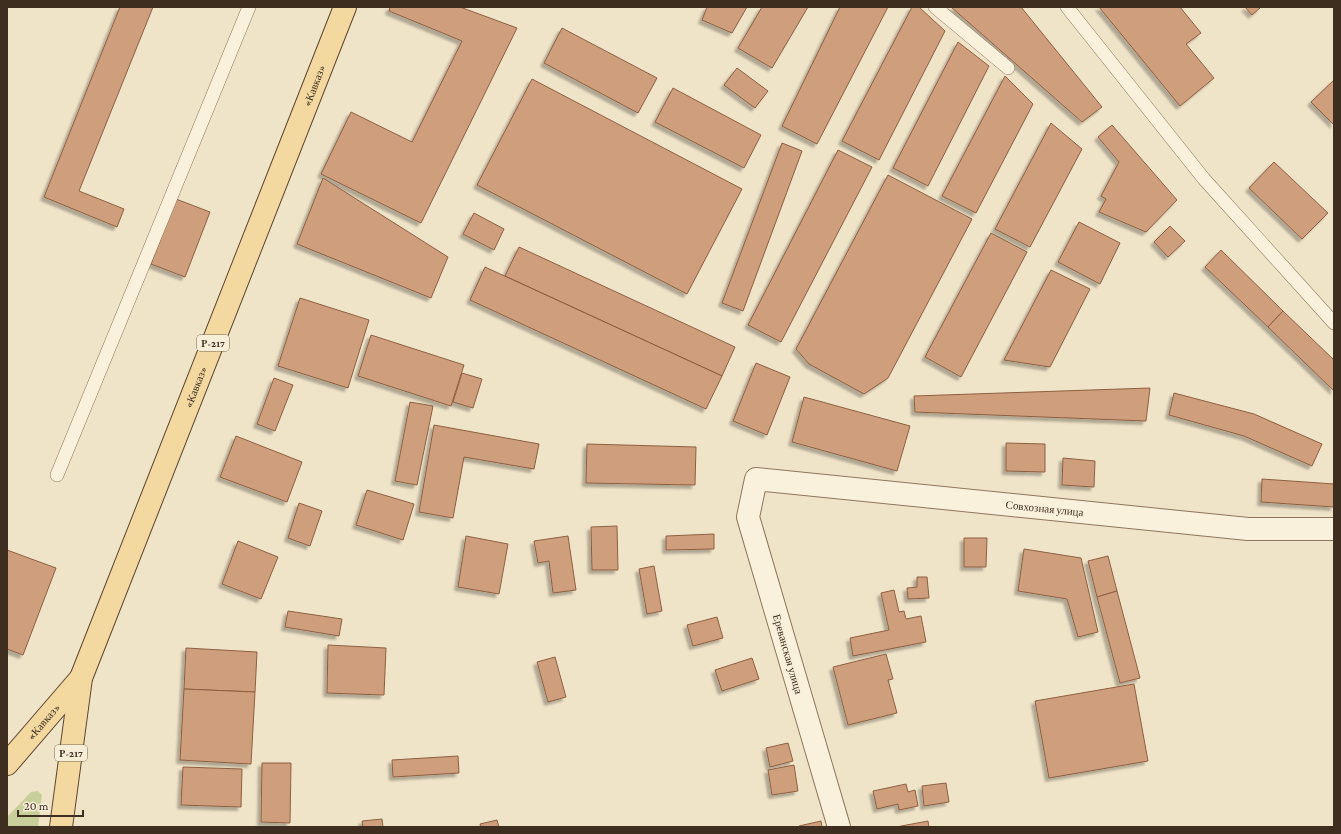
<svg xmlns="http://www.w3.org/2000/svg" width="1341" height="834" viewBox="0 0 1341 834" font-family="'Crimson Pro',serif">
  <defs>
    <filter id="shadow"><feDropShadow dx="-3.5" dy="3.5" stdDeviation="1" flood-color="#0004"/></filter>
  </defs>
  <rect width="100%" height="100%" fill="#f0e4c8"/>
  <polygon fill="#c9cf9b" points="38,791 42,795 38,827 7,827 7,817 31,792"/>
  <g fill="#cf9f7d" stroke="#8d5f41" filter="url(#shadow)">
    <polygon points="120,7 153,7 79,191 124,209 117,227 44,197"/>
    <polygon points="390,7 460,7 517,28 421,223 321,174 351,112 412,142 462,41 389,11"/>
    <polygon points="707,7 747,7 732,33 702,20"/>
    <polygon points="762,7 808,7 772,68 738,48"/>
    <polygon points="840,7 888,7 817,144 782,126"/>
    <polygon points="912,7 919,7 945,31 879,160 842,141"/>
    <polygon points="951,7 1021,7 1102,107 1082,122"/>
    <polygon points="1099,7 1180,7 1201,33 1186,44 1214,78 1180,106"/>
    <polygon points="1245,7 1261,7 1252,15"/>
    <polygon points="562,28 657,78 638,113 544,63"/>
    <polygon points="958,42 989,66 928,186 893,168"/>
    <polygon points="737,68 768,91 755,108 724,85"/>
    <polygon points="1005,76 1033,104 976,213 942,196"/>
    <polygon points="532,79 742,189 687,294 477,185"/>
    <polygon points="1334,80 1334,125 1311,102"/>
    <polygon points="673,88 761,135 744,168 655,122"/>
    <polygon points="1051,123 1082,149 1030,247 995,229"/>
    <polygon points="1112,125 1177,200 1146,232 1099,212 1106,199 1101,196 1119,162 1098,137"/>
    <polygon points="782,143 802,151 743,311 722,303"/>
    <polygon points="838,150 872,167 781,342 748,325"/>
    <polygon points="1274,162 1328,213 1302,239 1249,188"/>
    <polygon points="888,175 972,219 888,378 864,394 809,364 796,349"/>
    <polygon points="323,178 448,257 431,298 297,244"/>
    <polygon points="176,199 210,212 185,277 151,264"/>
    <polygon points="474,213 504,229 494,250 463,234"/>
    <polygon points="1079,222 1120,243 1100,284 1058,262"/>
    <polygon points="1170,226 1185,241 1168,257 1154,242"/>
    <polygon points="991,233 1027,252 961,377 925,357"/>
    <polygon points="519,247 735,347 722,376 505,276"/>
    <polygon points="1221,250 1283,311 1268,327 1205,267"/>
    <polygon points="485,267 722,376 706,409 470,300"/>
    <polygon points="1051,270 1090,289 1050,367 1004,360"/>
    <polygon points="300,298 369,320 348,388 278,366"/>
    <polygon points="1283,311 1334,360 1334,391 1268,327"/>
    <polygon points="371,335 464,365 451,406 358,376"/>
    <polygon points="756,363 790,377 767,435 733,421"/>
    <polygon points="462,373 482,379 473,408 453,402"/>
    <polygon points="274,378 293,385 275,431 257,424"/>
    <polygon points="1150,388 1146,421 915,412 914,396"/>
    <polygon points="1174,393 1254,414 1322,444 1312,466 1244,436 1169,415"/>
    <polygon points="804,397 910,426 897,471 792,442"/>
    <polygon points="410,402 433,406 417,485 395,481"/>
    <polygon points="434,425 539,444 534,469 464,457 453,518 419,512"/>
    <polygon points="236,436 302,462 287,502 220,477"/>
    <polygon points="1006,443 1045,444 1045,472 1006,471"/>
    <polygon points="587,444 696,447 695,485 586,483"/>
    <polygon points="1063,458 1095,461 1094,487 1062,485"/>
    <polygon points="1262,479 1334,484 1334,507 1261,502"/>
    <polygon points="367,490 414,504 403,540 356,525"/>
    <polygon points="299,503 322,511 310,546 288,538"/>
    <polygon points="617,526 618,570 592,570 591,527"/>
    <polygon points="714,534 714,549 666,550 666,536"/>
    <polygon points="466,536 508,544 499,594 458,587"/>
    <polygon points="568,536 576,590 553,593 549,561 538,563 534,541"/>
    <polygon points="964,538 987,538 986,567 964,567"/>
    <polygon points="238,541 278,557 261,599 222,584"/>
    <polygon points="1024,549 1081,558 1098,632 1078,637 1067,599 1018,591"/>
    <polygon points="7,550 56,568 23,655 7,649"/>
    <polygon points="1108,556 1117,591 1097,597 1088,561"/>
    <polygon points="654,566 662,611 647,614 639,569"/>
    <polygon points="917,577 927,577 929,598 908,599 907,588 917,587"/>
    <polygon points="894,590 899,612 904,611 906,619 921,616 926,642 853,656 850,638 889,630 881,593"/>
    <polygon points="1117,591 1140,678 1120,683 1097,597"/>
    <polygon points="288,611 342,619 339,636 285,627"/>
    <polygon points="717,617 723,638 693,646 687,625"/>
    <polygon points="328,645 386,648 384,695 327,693"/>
    <polygon points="186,648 257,652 255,692 184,689"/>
    <polygon points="886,654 893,679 888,680 897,713 848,725 833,667"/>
    <polygon points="555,657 566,697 548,702 537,662"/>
    <polygon points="752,658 759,679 722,691 715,670"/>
    <polygon points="1134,684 1148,761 1049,778 1035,701"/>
    <polygon points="184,689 255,692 251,764 180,760"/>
    <polygon points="788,743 793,761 770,767 766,748"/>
    <polygon points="458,756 459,773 393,777 392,760"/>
    <polygon points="262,763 291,763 290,823 261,822"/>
    <polygon points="794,765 798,791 772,795 768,770"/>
    <polygon points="183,767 242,769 241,807 181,805"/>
    <polygon points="946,783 949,802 924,806 922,786"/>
    <polygon points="906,784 908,792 915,790 918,806 899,810 898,804 877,809 873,791"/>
    <polygon points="382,819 383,827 363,827 362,821"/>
    <polygon points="497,820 499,827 481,827 480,824"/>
    <polygon points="821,821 822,827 799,827 799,826"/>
    <polygon points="928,821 929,827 896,827"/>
  </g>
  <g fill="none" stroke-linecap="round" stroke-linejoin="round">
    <g stroke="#8d765c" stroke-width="14">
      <g id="lane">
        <polyline points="935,7 1008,68"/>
        <polyline points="1067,7 1204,179 1334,323"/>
        <polyline points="57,475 249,7"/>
      </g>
    </g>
    <g stroke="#8d765c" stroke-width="24">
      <g id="street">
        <path id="s1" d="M839 827 748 517 756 479 1248 529H1334"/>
      </g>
    </g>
    <g stroke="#5b4430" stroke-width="24">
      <g id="primary">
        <path id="s2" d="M7 764 81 678"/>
        <path id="s3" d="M61 827 81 678 345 7"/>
      </g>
    </g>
    <use href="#lane" stroke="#faf1dc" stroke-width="13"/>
    <use href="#street" stroke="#faf1dc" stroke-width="22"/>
    <use href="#primary" stroke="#f3d9a0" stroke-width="22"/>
  </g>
  <g text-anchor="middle" stroke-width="3.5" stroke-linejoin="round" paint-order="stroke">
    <g fill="#f7eed8" stroke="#756857" stroke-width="1">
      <rect x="197" y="335" width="32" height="16" rx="3"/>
      <rect x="55" y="745" width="32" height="16" rx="3"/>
    </g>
    <g font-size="10" font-weight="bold" fill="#3d2e20">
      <text x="213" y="347">Р-217</text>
      <text x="71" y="757">Р-217</text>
    </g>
    <g font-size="11" fill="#3d2e20" stroke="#f7eed8">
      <text dy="4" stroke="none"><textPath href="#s3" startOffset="787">«Кавказ»</textPath></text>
      <text dy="4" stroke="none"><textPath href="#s3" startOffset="463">«Кавказ»</textPath></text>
      <text dy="4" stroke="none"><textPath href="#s1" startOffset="652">Совхозная улица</textPath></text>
      <text transform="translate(788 654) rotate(74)" y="4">Ереванская улица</text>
      <text dy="4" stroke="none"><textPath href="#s2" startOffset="56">«Кавказ»</textPath></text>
    </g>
  </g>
  <rect width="1341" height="834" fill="none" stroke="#3d2e20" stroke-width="16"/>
  <path d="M18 810v6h65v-6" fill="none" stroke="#3d2e20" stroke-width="2"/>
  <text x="24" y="810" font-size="12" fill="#3d2e20" stroke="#f7eed8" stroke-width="3" paint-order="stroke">20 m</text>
</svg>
